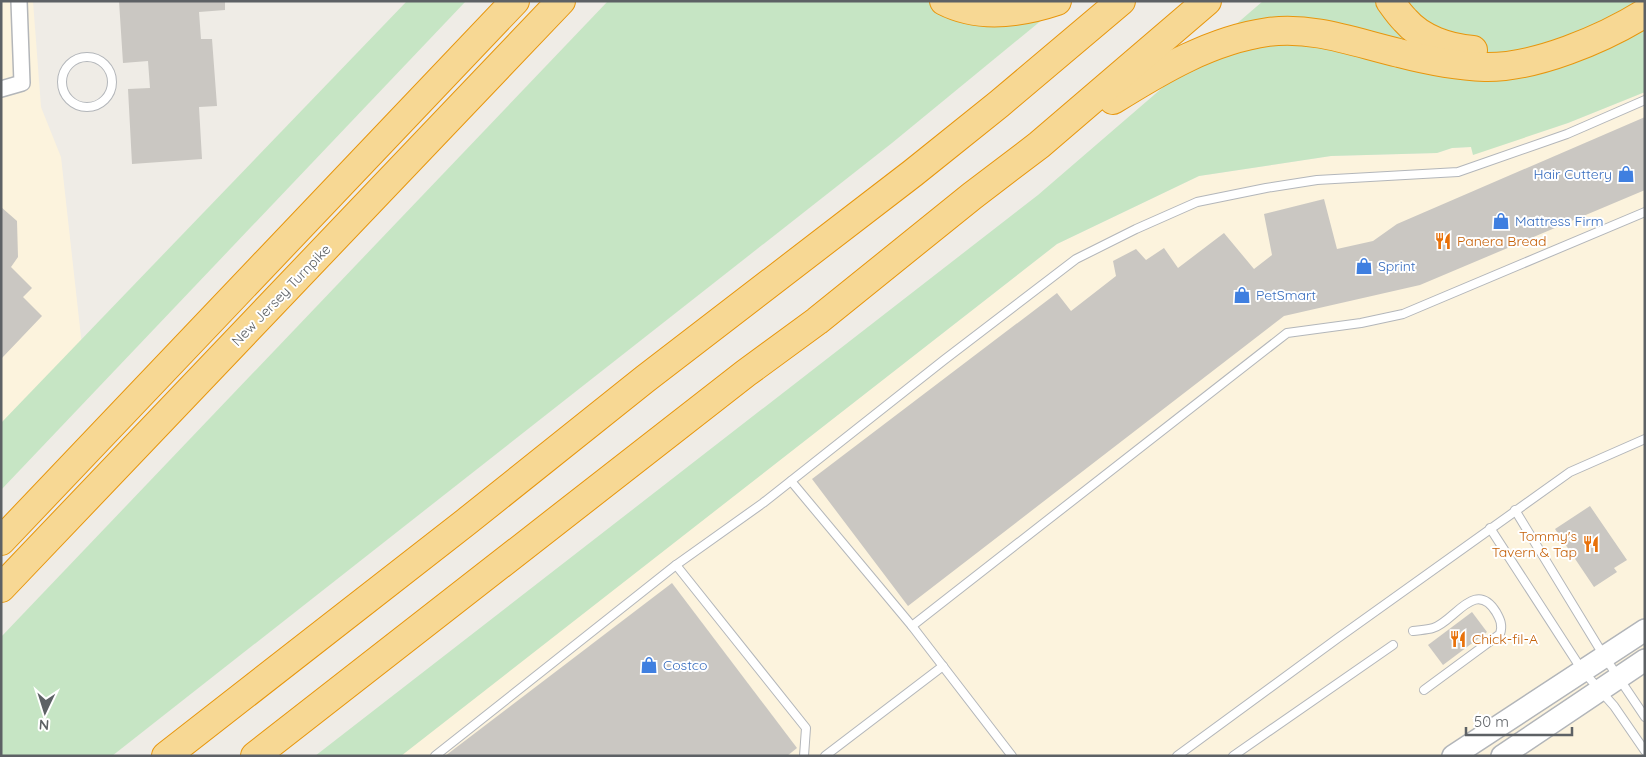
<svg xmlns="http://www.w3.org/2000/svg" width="1646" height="757" viewBox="0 0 1646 757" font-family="Quicksand,sans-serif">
  <rect width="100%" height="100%" fill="#efece6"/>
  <g fill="#fcf3dd">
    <polygon points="1,1 33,1 41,107 61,157 82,346 1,426"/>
    <polygon points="1645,92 1645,756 400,756 1057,244 1199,176 1331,156 1437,153 1452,148 1471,147 1473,154 1568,123"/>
  </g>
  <g fill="#c6e5c4">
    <polygon points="407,1 466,1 1,490 1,423"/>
    <polygon points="608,1 1065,1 892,143 112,756 1,756 1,637"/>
    <polygon points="1263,1 1645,1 1645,92 1568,123 1473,155 1471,147 1452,148 1437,153 1331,156 1199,176 1057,244 401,756 315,756 1038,195"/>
  </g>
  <g fill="#cac7c2">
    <polygon points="119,1 225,1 225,10 199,12 201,39 212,39 217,106 199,107 202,159 132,164 128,89 150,88 148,61 123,63"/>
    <polygon points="1645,117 1645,190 1420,285 1284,316 908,606 812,479 1057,293 1071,311 1116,276 1113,261 1136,249 1146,260 1164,248 1178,268 1224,233 1254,269 1272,255 1264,214 1324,199 1337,249 1373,241 1397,224"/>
    <polygon points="1,207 17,221 18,257 11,267 32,288 23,297 42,316 1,359"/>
    <polygon points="1590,506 1627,560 1614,568 1617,572 1594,587 1555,529"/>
    <polygon points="672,583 797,748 787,756 445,756"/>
    <polygon points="1472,612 1487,632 1443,665 1428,645"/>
  </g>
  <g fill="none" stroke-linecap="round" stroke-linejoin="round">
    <g stroke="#b3b6ba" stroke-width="10">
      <g id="lane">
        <circle cx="87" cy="82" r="25"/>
        <polyline points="791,481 912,626 1012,756"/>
        <polyline points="1515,510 1604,656 1645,717"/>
        <polyline points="1490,528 1582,670 1614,706 1645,751"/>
        <polyline points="676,565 806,728 804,756"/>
        <polyline points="912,626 1287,333 1361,323 1403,314 1645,212"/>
        <path d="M1413 631C1419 630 1427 630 1433 628 1454 622 1475 578 1496 612 1500 619 1503 625 1500 634L1424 690"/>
        <polyline points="435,756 676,565 763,503 944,360 1076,259 1136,229 1197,202 1266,188 1317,180 1458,172 1567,134 1645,100"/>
        <polyline points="825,756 943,666"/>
        <polyline points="1177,756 1338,638 1570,472 1645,439"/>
        <polyline points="1233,756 1393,645"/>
      </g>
    </g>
    <g stroke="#b3b6ba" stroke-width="18">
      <polyline id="street" points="1,89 22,83 19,1"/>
    </g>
    <g stroke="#b2b5b9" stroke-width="24">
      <g id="secondary">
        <polyline points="1453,756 1645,630"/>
        <polyline points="1502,756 1645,660"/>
      </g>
    </g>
    <g stroke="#e7960d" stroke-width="30">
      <g id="highway">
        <path d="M944 1C979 19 1021 13 1057 1"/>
        <path d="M1390 1C1395 8 1399 14 1405 20 1421 39 1449 48 1473 50"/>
        <path d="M1113 100C1161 70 1211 40 1268 32 1314 26 1356 43 1399 53 1426 60 1456 66 1485 67 1535 68 1603 39 1645 13"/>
        <polyline points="1,541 515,1"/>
        <polyline points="1,588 561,1"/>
        <polyline points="166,756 466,522 645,379 913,173 999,104 1121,1"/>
        <polyline points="255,756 746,373 817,321 972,196 1039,145 1207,1"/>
      </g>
    </g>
    <use href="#lane" stroke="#fff" stroke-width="8"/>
    <use href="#street" stroke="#fff" stroke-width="15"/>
    <use href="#secondary" stroke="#fff" stroke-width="21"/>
    <use href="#highway" stroke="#f7d894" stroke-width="28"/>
  </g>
  <defs>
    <g id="shop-bare" transform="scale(1.35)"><path d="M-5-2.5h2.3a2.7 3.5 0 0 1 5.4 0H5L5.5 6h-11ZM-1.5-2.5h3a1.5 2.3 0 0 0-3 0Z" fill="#3f7fe0" stroke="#fff" stroke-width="2.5" paint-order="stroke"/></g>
    <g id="restaurant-bare" transform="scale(1.35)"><path d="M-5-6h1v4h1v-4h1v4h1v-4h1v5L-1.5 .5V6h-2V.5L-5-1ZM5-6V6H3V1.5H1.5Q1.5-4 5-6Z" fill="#e8710a" stroke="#fff" stroke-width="2.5" paint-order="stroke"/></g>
  </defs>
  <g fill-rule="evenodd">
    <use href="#shop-bare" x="1626" y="174"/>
    <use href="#shop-bare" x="1501" y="221"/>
    <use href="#restaurant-bare" x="1443" y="241"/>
    <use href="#shop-bare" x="1364" y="266"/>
    <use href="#shop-bare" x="1242" y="295"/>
    <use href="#restaurant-bare" x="1591" y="544"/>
    <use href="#restaurant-bare" x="1458" y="639"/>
    <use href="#shop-bare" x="649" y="665"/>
  </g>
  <g text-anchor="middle" stroke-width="4" stroke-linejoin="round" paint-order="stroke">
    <g font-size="14" fill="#366cbe" stroke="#fff" text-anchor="start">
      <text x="1612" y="179" text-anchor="end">Hair Cuttery</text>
      <text x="1515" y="226">Mattress Firm</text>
      <text x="1378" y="271">Sprint</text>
      <text x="1256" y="300">PetSmart</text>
      <text x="663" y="670">Costco</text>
    </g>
    <g font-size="14" fill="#c56008" stroke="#fff" text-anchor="start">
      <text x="1457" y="246">Panera Bread</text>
      <text x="1577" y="541" text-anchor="end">Tommy's<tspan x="1577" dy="16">Tavern &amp; Tap</tspan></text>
      <text x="1472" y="644">Chick-fil-A</text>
    </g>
    <g font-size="14" fill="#5d6165" stroke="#fff">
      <text transform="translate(281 295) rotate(-46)" y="5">New Jersey Turnpike</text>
    </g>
  </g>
  <rect width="1646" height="757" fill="none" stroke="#5d6165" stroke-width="5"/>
  <g transform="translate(45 712) rotate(184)" stroke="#ffffff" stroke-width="4" paint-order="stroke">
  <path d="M0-4L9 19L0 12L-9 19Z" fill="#5d6165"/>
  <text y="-8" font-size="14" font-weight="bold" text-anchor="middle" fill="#5d6165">N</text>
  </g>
  <path d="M1466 727v8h106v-8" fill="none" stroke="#5d6165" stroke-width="2.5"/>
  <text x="1474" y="727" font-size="15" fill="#5d6165" stroke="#ffffff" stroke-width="4" paint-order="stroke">50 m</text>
</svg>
